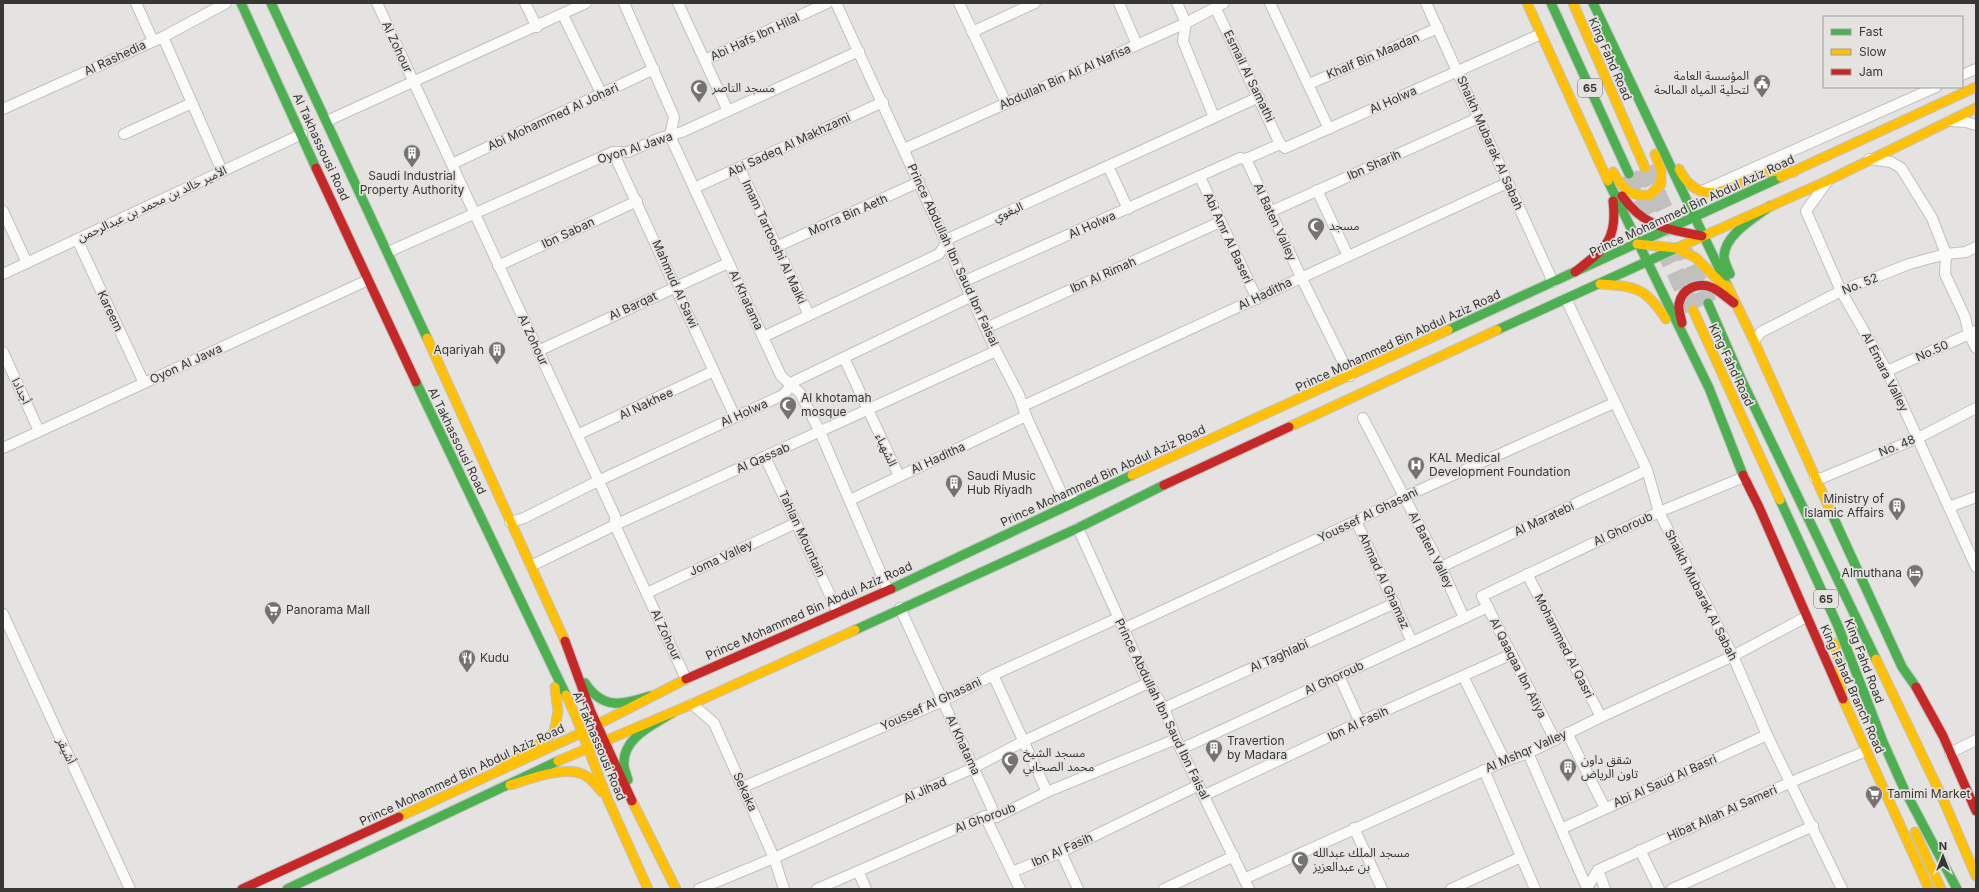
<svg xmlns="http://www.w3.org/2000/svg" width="1979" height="892" viewBox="0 0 1979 892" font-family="Inter,'Noto Sans Arabic',sans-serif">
  <rect width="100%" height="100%" fill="#e4e3e1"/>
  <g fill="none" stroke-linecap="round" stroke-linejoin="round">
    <g stroke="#c1c0bf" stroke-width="18" stroke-dasharray="18 9" stroke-linecap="butt">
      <polyline points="1645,168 1708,303"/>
      <polyline points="1629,174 1693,310"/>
    </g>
    <g stroke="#c2c1bf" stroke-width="12">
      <g id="street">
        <polyline points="136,3 153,41"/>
        <polyline points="377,3 615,516 615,525 686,679"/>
        <polyline points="525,3 537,27"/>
        <polyline points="624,3 674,117 670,136 781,376 800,393 820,432 888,590"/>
        <polyline points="678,3 728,111"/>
        <polyline points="836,3 996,351 1019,395 1026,416 1061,492 1076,501"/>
        <polyline points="959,3 1006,103"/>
        <polyline points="1119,3 1137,45"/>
        <polyline points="1177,3 1186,23 1183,41 1214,117"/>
        <polyline points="1270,3 1329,129"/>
        <polyline points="1426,3 1553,282"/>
        <polyline points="1216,9 1280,144"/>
        <polyline points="563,15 602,95"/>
        <polyline points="972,32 1035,3"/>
        <polyline points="163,37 222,171"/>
        <polyline points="705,60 827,3"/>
        <polyline points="1962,75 1976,69"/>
        <polyline points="1309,84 1438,28"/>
        <polyline points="3,109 163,37 226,3"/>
        <polyline points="327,121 586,3"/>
        <polyline points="1950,121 1966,122 1976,125"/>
        <polyline points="124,134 192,103"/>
        <polyline points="904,149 1186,23 1224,3"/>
        <polyline points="613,152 735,417"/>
        <polyline points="1246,159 1280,144 1285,148 1541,34"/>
        <polyline points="1869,159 1891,162 1901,168 1932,218 1946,254 1945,274 1965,317 1969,334 1976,348"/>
        <polyline points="452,164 654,69"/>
        <polyline points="1108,166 1128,209"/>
        <polyline points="740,169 809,315"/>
        <polyline points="1200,177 1257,299"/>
        <polyline points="1827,182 1806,211 1841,291 1887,371 1976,567"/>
        <polyline points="694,188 883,102"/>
        <polyline points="1317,190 1348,256"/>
        <polyline points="1702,191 1936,87"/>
        <polyline points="3,211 27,263"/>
        <polyline points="1270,212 1478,118"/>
        <polyline points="77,239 144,383"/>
        <polyline points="776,247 919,182"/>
        <polyline points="388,252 613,152 628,152 660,138 682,132 859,51"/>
        <polyline points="498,266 637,201"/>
        <polyline points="3,274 302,134"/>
        <polyline points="965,281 1240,158 1246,159 1301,277 1350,376"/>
        <polyline points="1566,299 1647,470 1659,512 1733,656 1767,735 1842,889"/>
        <polyline points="986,328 1220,222"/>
        <polyline points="763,337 939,254 950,238 1259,97"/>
        <polyline points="1754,341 1761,332 1841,291 1909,264 1946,254 1966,252 1976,247"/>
        <polyline points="538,351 728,263"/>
        <polyline points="3,352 39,431"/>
        <polyline points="844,358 899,476"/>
        <polyline points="1887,371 1976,331"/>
        <polyline points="1023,406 1507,183"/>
        <polyline points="1363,418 1441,567 1464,618"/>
        <polyline points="577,435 714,371"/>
        <polyline points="3,448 368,280"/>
        <polyline points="765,457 838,612"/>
        <polyline points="1815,478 1822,478 1918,438 1976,408"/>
        <polyline points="850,500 1026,416"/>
        <polyline points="1949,507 1976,497"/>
        <polyline points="1356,521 1412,642"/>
        <polyline points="510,522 524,518 598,481 783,395 795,381 972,296"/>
        <polyline points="1078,528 1148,683 1164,708 1176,739 1249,889"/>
        <polyline points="531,566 615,525 996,351"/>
        <polyline points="1441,567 1647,470"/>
        <polyline points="1527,574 1601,717"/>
        <polyline points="647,593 796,523"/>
        <polyline points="900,608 996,817"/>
        <polyline points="3,614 130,889"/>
        <polyline points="1123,629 1356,521 1404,497 1614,403"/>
        <polyline points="993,675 1047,792"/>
        <polyline points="1339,676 1360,722"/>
        <polyline points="1463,676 1505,761"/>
        <polyline points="692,704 714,723 774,858 784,889"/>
        <polyline points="1164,708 1395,603"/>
        <polyline points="1567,733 1605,808"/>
        <polyline points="1555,740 1482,596 1659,512 1744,477"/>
        <polyline points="1181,749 1488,607"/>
        <polyline points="1528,753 1587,888"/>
        <polyline points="1950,753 1976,740"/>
        <polyline points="1484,770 1535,889"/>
        <polyline points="743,787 943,701 993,675 1118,618"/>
        <polyline points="1205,795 1360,722 1512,654"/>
        <polyline points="985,816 1020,889"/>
        <polyline points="1354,828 1382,889"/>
        <polyline points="1563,828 1767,735"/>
        <polyline points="1640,850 1659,889"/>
        <polyline points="1061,852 1078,889"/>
        <polyline points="1598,870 1605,889"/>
        <polyline points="858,871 866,889"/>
        <polyline points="1012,872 1061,852 1199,785"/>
        <polyline points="1244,879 1505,761 1528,753 1601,717 1733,656 1806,617"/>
        <polyline points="1587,888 1598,870 1791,782 1866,751"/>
        <polyline points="699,889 774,858 973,768 1024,741 1148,683"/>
        <polyline points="817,889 985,816 996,817 1047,792 1176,739"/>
        <polyline points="1164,889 1234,856"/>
        <polyline points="1451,889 1521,857"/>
        <polyline points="1672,889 1813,826"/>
      </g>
    </g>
    <g stroke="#c2c1bf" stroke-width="11">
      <g id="fast">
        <polyline points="241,3 316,168"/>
        <polyline points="271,3 427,338"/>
        <polyline points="1551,3 1629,174"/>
        <polyline points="1593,3 1727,285"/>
        <polyline points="1608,181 1709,388 1743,475"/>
        <path d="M1730 274C1728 269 1724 262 1724 256 1725 234 1755 218 1770 206"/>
        <polyline points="1708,303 1742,381 1876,659"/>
        <polyline points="1448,330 1781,177"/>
        <polyline points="1497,330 1679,247"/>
        <polyline points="416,382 566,695"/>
        <polyline points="1780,500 1838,626 1883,742 1904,789 1957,889"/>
        <polyline points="1830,510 1902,667 1916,687"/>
        <polyline points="891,589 1132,475"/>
        <polyline points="855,630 1078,528 1164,485"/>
        <path d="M585 683C603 710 622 705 650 696"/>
        <path d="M628 780C627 775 624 770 624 765 622 738 653 725 672 713"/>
        <polyline points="287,889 558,761"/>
      </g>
    </g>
    <g stroke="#c2c1bf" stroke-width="11">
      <g id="slow">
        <polyline points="1527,3 1608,181"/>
        <polyline points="1573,3 1645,168"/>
        <path d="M1679 169C1682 174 1685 180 1690 184 1711 205 1738 182 1761 174 1772 170 1782 171 1794 172"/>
        <path d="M1613 172C1622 188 1630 197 1650 195L1661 184V170L1655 154"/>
        <polyline points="1781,177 1976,87"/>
        <polyline points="1637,244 1676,248 1696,258 1722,284"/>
        <polyline points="1679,247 1827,181 1976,108"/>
        <path d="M1600 284C1636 286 1646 288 1666 319"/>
        <polyline points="1727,285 1754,341 1830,510"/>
        <polyline points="1693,310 1780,500"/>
        <polyline points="427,338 565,641"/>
        <polyline points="1289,427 1497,330"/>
        <polyline points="1132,475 1448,330"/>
        <polyline points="1834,643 1840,663 1842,697"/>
        <polyline points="1876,659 1943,799 1976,876"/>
        <polyline points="566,695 576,717 608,800 648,889"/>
        <polyline points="1843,699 1929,889"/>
        <polyline points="558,761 692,704 855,630"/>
        <polyline points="500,769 535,747 554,732 558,711 555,687"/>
        <path d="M510 785C530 779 568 764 586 776 593 780 597 787 602 792"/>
        <polyline points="632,801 676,889"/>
        <polyline points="399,817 581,733 686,679"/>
        <polyline points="1915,832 1941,889"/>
      </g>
    </g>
    <g stroke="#c2c1bf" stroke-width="11">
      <g id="jam">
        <polyline points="316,168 416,382"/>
        <path d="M1622 196C1644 227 1666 229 1702 236"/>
        <path d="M1575 272C1604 249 1618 241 1613 201"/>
        <path d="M1682 323C1681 317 1678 310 1679 304 1682 288 1699 281 1713 288 1721 292 1727 298 1734 303"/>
        <polyline points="1743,475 1759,507 1843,699"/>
        <polyline points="1164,485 1289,427"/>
        <polyline points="565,641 591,712 632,801"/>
        <polyline points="686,679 891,589"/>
        <polyline points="1916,687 1943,736 1976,811"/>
        <polyline points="242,889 399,817"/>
      </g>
    </g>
    <use href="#street" stroke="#fbfbfa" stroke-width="10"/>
    <use href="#fast" stroke="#4caf50" stroke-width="9"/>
    <use href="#slow" stroke="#ffc107" stroke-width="9"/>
    <use href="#jam" stroke="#c62828" stroke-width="9"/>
  </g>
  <defs>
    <g id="civic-pin" transform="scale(0.9)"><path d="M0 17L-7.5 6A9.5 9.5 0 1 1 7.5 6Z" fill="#747371" stroke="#e5e3e0"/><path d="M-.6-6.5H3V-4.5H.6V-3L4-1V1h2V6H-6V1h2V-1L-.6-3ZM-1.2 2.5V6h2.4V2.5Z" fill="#fff"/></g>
    <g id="mosque-pin" transform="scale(0.9)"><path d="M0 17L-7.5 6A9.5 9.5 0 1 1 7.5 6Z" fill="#747371" stroke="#e5e3e0"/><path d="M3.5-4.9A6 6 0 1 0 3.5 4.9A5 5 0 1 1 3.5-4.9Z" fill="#fff"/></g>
    <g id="building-pin" transform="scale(0.9)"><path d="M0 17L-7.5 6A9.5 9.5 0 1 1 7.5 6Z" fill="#747371" stroke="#e5e3e0"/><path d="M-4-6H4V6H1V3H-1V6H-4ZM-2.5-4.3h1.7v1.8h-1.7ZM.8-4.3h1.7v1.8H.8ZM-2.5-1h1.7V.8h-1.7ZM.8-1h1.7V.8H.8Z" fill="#fff"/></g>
    <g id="hospital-pin" transform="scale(0.9)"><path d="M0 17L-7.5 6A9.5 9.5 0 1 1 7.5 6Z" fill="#747371" stroke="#e5e3e0"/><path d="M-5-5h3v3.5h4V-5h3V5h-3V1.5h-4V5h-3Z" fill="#fff"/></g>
    <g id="hotel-pin" transform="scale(0.9)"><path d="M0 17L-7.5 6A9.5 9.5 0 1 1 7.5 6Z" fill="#747371" stroke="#e5e3e0"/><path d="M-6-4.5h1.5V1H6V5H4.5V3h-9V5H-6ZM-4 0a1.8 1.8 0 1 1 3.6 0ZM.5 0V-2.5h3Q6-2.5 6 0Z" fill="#fff"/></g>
    <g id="supermarket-pin" transform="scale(0.9)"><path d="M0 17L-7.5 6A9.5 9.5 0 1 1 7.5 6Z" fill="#747371" stroke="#e5e3e0"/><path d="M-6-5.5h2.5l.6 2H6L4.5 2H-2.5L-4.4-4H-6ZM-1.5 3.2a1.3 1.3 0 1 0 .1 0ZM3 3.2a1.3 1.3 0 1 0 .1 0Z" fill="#fff"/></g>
    <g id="restaurant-pin" transform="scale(0.9)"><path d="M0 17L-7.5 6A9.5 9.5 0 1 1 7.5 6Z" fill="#747371" stroke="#e5e3e0"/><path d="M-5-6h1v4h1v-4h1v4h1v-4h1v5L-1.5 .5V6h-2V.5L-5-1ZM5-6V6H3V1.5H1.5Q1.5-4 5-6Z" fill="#fff"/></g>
  </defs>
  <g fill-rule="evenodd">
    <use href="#civic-pin" x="1762" y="83"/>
    <use href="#mosque-pin" x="699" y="88"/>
    <use href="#building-pin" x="412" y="153"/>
    <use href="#mosque-pin" x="1316" y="226"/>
    <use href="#building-pin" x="497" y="350"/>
    <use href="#mosque-pin" x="788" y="405"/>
    <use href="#hospital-pin" x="1416" y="465"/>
    <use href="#building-pin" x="954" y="483"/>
    <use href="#building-pin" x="1897" y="506"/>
    <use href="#hotel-pin" x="1915" y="573"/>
    <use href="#supermarket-pin" x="273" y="610"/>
    <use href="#restaurant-pin" x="467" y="658"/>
    <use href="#building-pin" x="1214" y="748"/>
    <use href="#mosque-pin" x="1010" y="760"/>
    <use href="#building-pin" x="1568" y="767"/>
    <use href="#supermarket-pin" x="1874" y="794"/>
    <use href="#mosque-pin" x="1300" y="860"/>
  </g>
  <g text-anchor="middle" stroke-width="3.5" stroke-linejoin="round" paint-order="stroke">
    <g fill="#e5e3e0" stroke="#6b6a68" stroke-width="1">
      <rect x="1578" y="79" width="24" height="18" rx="3"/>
      <rect x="1814" y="590" width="24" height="18" rx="3"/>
    </g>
    <g font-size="11" font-weight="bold" fill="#373635">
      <text x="1590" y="92">65</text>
      <text x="1826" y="603">65</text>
    </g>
    <g font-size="12" fill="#373635" stroke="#e5e3e0">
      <text transform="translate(755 37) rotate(-25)" y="4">Abi Hafs Ibn Hilal</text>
      <text transform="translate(397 47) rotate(65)" y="4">Al Zohour</text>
      <text transform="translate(1373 56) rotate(-23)" y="4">Khalf Bin Maadan</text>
      <text transform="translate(115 58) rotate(-25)" y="4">Al Rashedia</text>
      <text transform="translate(1610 59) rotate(66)" y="4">King Fahd Road</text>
      <text transform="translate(1249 76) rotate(64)" y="4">Esmail Al Samathi</text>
      <text transform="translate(1065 77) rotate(-24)" y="4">Abdullah Bin Ali Al Nafisa</text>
      <text transform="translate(1393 100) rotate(-24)" y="4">Al Holwa</text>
      <text transform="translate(553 117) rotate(-25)" y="4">Abi Mohammed Al Johari</text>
      <text transform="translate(1490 143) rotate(66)" y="4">Shaikh Mubarak Al Sabah</text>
      <text transform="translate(789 145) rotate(-25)" y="4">Abi Sadeq Al Makhzami</text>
      <text transform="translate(321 147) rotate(65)" y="4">Al Takhassousi Road</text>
      <text transform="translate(635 148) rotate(-18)" y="4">Oyon Al Jawa</text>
      <text transform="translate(1374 165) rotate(-24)" y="4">Ibn Sharih</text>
      <text transform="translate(152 204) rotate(-25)" y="4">الأمير خالد بن محمد بن عبدالرحمن</text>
      <text transform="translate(1692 206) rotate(-25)" y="4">Prince Mohammed Bin Abdul Aziz Road</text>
      <text transform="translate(1008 212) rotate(-24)" y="4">البغوي</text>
      <text transform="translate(848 215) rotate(-24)" y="4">Morra Bin Aeth</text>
      <text transform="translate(1275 222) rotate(65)" y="4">Al Baten Valley</text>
      <text transform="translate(1092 225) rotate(-24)" y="4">Al Holwa</text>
      <text transform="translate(568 233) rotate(-25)" y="4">Ibn Saban</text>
      <text transform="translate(1228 238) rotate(65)" y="4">Abi Amr Al Baseri</text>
      <text transform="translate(774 242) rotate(65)" y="4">Imam Tartooshi Al Malki</text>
      <text transform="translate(953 255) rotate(65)" y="4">Prince Abdullah Ibn Saud Ibn Faisal</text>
      <text transform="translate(1103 275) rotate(-24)" y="4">Ibn Al Rimah</text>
      <text transform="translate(675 284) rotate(66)" y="4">Mahmud Al Sawi</text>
      <text transform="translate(1860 284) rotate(-22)" y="4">No. 52</text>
      <text transform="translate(1265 294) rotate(-26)" y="4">Al Haditha</text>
      <text transform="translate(746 300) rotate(65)" y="4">Al Khatama</text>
      <text transform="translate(633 306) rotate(-25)" y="4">Al Barqat</text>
      <text transform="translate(110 311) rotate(65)" y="4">Kareem</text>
      <text transform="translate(533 340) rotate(65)" y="4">Al Zohour</text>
      <text transform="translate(1398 341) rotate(-25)" y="4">Prince Mohammed Bin Abdul Aziz Road</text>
      <text transform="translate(1932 351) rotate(-24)" y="4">No.50</text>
      <text transform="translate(186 364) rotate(-25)" y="4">Oyon Al Jawa</text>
      <text transform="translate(1731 365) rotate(65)" y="4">King Fahd Road</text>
      <text transform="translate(1885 372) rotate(63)" y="4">Al Emara Valley</text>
      <text transform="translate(21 391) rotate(65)" y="4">أجدادا</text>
      <text transform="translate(646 404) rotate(-25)" y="4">Al Nakhee</text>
      <text transform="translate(744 413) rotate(-24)" y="4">Al Holwa</text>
      <text transform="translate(457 441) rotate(64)" y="4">Al Takhassousi Road</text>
      <text transform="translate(1897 446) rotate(-22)" y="4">No. 48</text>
      <text transform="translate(886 450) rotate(65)" y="4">الشهباء</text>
      <text transform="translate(763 458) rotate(-24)" y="4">Al Qassab</text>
      <text transform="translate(938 458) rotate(-25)" y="4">Al Haditha</text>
      <text transform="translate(1103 476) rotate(-25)" y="4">Prince Mohammed Bin Abdul Aziz Road</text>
      <text transform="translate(1368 515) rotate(-26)" y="4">Youssef Al Ghasani</text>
      <text transform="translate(1544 519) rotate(-25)" y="4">Al Maratebi</text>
      <text transform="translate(1623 529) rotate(-25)" y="4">Al Ghoroub</text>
      <text transform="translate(802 534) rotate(65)" y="4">Tahlan Mountain</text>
      <text transform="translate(1431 550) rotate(63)" y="4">Al Baten Valley</text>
      <text transform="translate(721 558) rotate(-25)" y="4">Joma Valley</text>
      <text transform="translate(1384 581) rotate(65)" y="4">Ahmad Al Ghamaz</text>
      <text transform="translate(1701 595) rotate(63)" y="4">Shaikh Mubarak Al Sabah</text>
      <text transform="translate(809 611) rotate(-24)" y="4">Prince Mohammed Bin Abdul Aziz Road</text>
      <text transform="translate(666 635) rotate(65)" y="4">Al Zohour</text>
      <text transform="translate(1564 646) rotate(63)" y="4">Mohammed Al Qasri</text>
      <text transform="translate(1279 656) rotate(-24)" y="4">Al Taghlabi</text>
      <text transform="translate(1864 661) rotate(69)" y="4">King Fahd Road</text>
      <text transform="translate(1518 668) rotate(63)" y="4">Al Qaaqaa Ibn Atiya</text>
      <text transform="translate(1334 678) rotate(-25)" y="4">Al Ghoroub</text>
      <text transform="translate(1852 689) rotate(66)" y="4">King Fahad Branch Road</text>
      <text transform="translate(931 704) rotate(-25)" y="4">Youssef Al Ghasani</text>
      <text transform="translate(1162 709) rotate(64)" y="4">Prince Abdullah Ibn Saud Ibn Faisal</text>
      <text transform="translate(1358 724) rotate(-25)" y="4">Ibn Al Fasih</text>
      <text transform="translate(963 745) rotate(65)" y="4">Al Khatama</text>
      <text transform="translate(599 746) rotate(67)" y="4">Al Takhassousi Road</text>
      <text transform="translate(66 751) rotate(65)" y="4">أشيقر</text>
      <text transform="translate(1526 751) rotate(-24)" y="4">Al Mshqr Valley</text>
      <text transform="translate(462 775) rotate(-25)" y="4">Prince Mohammed Bin Abdul Aziz Road</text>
      <text transform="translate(1665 781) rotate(-24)" y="4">Abi Al Saud Al Basri</text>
      <text transform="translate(925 790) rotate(-24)" y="4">Al Jihad</text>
      <text transform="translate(745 792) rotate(66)" y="4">Sekaka</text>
      <text transform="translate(1722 813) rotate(-24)" y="4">Hibat Allah Al Sameri</text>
      <text transform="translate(985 818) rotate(-20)" y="4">Al Ghoroub</text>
      <text transform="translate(1062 850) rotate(-24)" y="4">Ibn Al Fasih</text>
    </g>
    <g font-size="12" fill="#373635" stroke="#e5e3e0" text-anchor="start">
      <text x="1749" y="80" text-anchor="end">المؤسسة العامة<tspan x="1749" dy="14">لتحلية المياه المالحة</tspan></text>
      <text x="712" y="92">مسجد الناصر</text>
      <text x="412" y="180" text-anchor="middle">Saudi Industrial<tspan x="412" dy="14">Property Authority</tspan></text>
      <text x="1329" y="230">مسجد</text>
      <text x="484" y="354" text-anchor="end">Aqariyah</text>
      <text x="801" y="402">Al khotamah<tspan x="801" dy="14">mosque</tspan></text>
      <text x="1429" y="462">KAL Medical<tspan x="1429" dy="14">Development Foundation</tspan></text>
      <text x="967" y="480">Saudi Music<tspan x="967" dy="14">Hub Riyadh</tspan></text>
      <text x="1884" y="503" text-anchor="end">Ministry of<tspan x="1884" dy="14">Islamic Affairs</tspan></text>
      <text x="1902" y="577" text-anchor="end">Almuthana</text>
      <text x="286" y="614">Panorama Mall</text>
      <text x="480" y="662">Kudu</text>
      <text x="1227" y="745">Travertion<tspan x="1227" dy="14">by Madara</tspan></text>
      <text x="1023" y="757">مسجد الشيخ<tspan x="1023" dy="14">محمد الصحابي</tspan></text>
      <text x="1581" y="764">شقق داون<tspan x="1581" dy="14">تاون الرياض</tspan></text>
      <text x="1887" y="798">Tamimi Market</text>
      <text x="1313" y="857">مسجد الملك عبدالله<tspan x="1313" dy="14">بن عبدالعزيز</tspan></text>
    </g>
  </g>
  <rect width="1979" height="892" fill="none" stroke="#373635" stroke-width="8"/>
  <rect x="1823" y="16" width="140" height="72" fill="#e5e3e0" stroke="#9f9e9c"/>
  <rect x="1831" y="29" width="20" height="6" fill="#4caf50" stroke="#9f9e9c"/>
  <text x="1859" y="36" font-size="12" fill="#373635">Fast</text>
  <rect x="1831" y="49" width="20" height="6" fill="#ffc107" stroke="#9f9e9c"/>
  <text x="1859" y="56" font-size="12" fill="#373635">Slow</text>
  <rect x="1831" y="69" width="20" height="6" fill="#c62828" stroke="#9f9e9c"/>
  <text x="1859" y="76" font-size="12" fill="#373635">Jam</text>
  <g transform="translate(1943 856)" stroke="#e5e3e0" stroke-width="3" paint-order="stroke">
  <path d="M0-3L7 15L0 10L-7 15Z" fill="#373635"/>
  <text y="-6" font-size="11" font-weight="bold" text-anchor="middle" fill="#373635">N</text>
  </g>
</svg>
